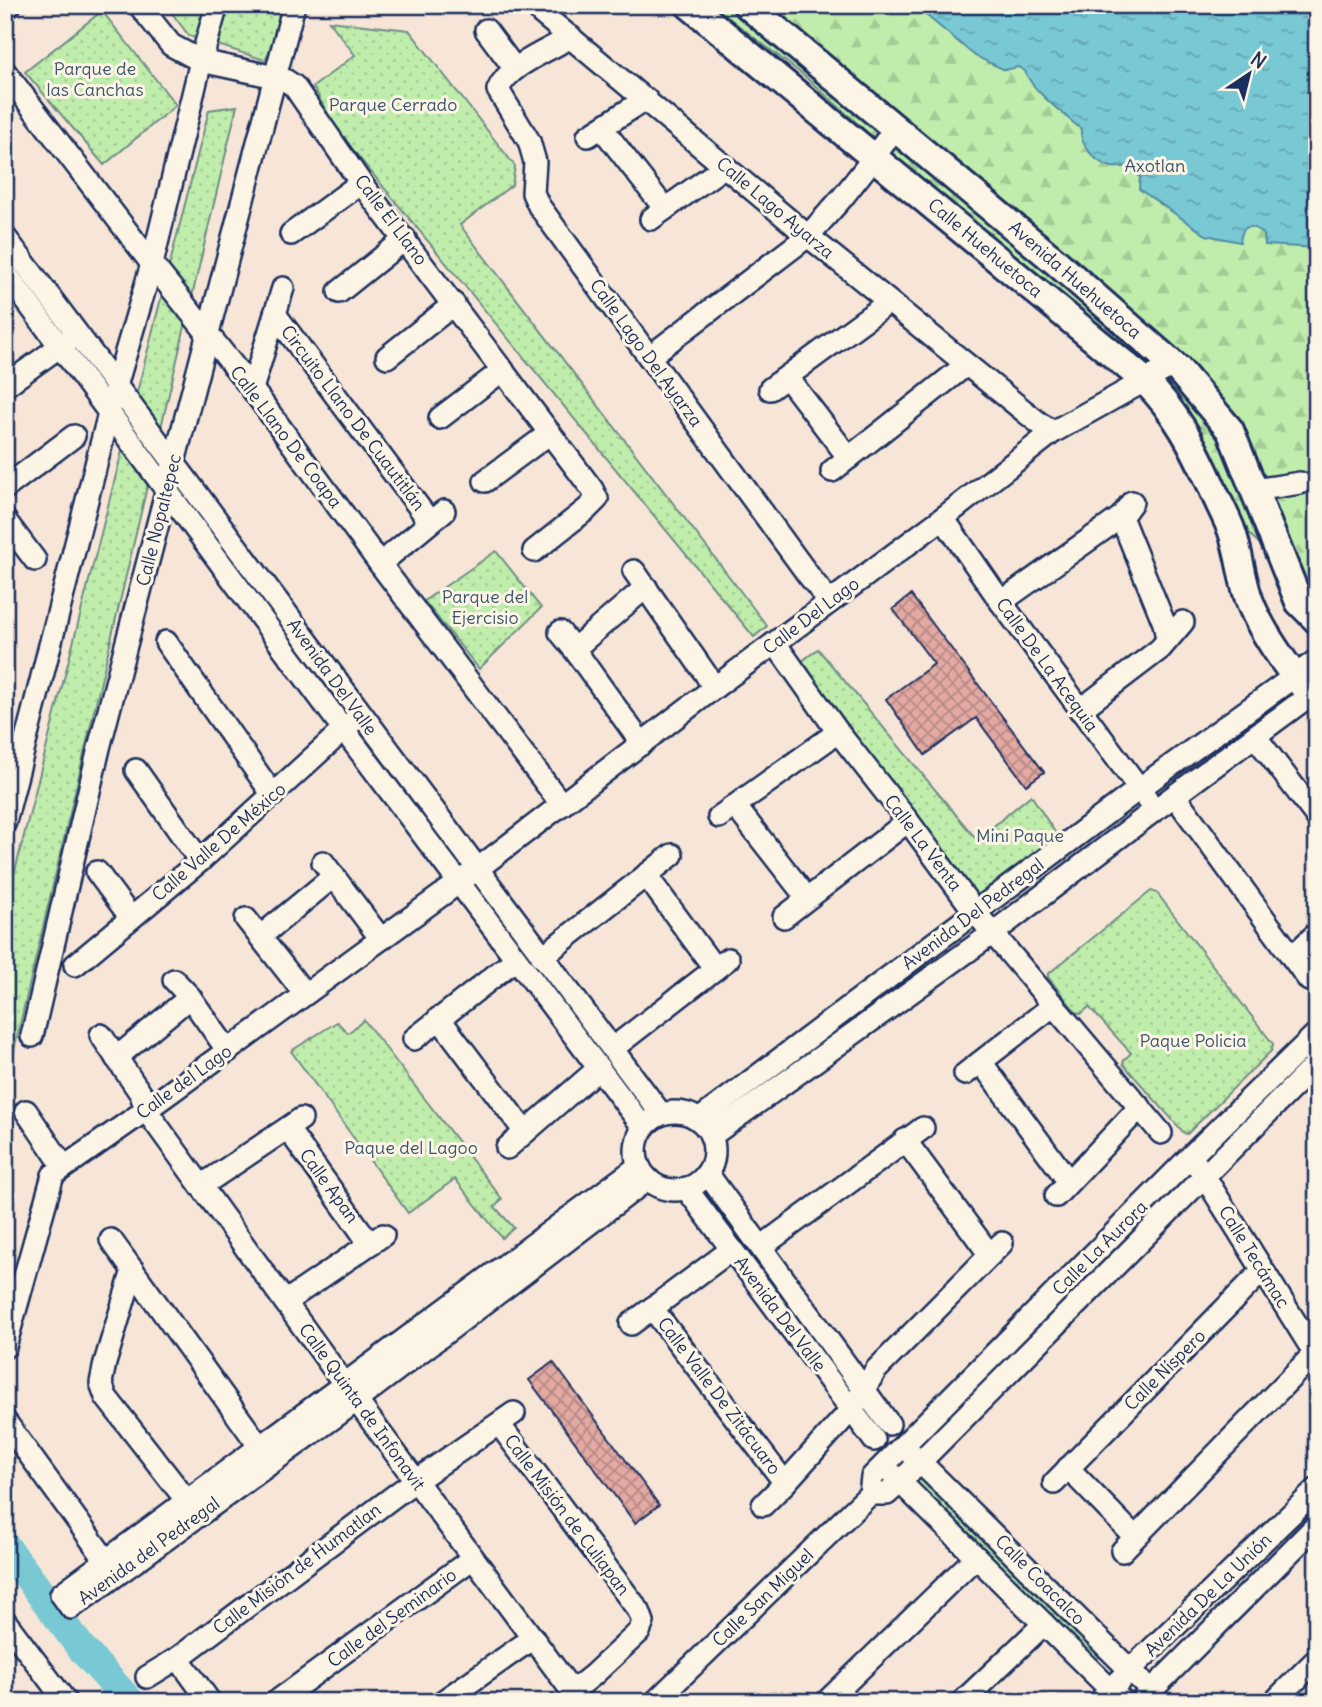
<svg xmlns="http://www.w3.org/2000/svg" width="1322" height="1707" viewBox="0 0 1322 1707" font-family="Delius,sans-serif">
  <defs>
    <pattern id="grass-dots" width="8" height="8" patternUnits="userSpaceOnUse" patternTransform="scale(1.75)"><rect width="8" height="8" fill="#c0edab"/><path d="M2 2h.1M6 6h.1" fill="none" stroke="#a4cc96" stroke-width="1.8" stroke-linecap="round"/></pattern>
    <pattern id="forest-firs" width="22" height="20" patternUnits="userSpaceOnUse" patternTransform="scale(1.75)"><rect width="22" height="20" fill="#c0edab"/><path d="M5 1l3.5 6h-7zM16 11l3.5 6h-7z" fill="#a4cc96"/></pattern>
    <pattern id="water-ripples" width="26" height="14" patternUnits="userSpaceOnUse" patternTransform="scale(1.75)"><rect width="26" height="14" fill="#79c9d4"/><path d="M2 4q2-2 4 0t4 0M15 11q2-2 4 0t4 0" fill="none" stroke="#62a4af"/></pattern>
    <pattern id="building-cross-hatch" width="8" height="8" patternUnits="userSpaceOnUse" patternTransform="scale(1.75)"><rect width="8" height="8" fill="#e3a9a2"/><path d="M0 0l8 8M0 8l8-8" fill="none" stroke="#b78a87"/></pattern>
  </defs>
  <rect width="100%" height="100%" fill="#f7e6d8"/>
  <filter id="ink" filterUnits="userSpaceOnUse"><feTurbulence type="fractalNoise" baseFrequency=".0143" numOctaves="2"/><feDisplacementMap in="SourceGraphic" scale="14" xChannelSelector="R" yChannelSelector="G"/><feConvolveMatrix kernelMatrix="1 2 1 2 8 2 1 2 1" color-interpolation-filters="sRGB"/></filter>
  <g filter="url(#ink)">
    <g fill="url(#grass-dots)" stroke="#6e8e84" stroke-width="2">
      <polygon points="166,5 291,5 265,60 189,36"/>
      <polygon points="102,11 176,105 104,165 25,72"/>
      <polygon points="329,21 409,30 515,166 512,185 460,225 767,626 754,637 338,132 313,87 355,55"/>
      <polygon points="237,106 5,1088 5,910 209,110"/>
      <polygon points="496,551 541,608 479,669 424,601"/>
      <polygon points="818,649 977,840 1031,795 1058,837 977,898 801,662"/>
      <polygon points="1151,891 1157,893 1273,1044 1272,1050 1187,1134 1184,1133 1123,1064 1124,1060 1131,1053 1089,1007 1081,1014 1076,1012 1048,977 1048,974"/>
      <polygon points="364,1020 502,1199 495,1207 514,1228 502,1238 455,1179 408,1213 291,1051 337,1022 348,1033"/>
      <polygon points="919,1466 1104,1652 1092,1664 910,1481"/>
    </g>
    <polygon fill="url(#forest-firs)" stroke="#6e8e84" stroke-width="2" points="712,5 1317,5 1317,599 1242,527 1205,443 949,205 803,75"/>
    <path fill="url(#water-ripples)" stroke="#538ba5" stroke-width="2" d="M914 5H1317V248L1265 245 1264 235C1252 223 1242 223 1240 242L1206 235 1139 189 1140 177 1130 167C1124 166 1118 168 1112 167 1097 164 1079 145 1081 129 1065 115 1031 90 1025 71L1018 67 1005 70 975 56Z"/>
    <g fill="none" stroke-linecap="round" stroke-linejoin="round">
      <polyline stroke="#79c9d4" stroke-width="30" points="5,1546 82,1649 130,1702"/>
    </g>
    <g fill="url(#building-cross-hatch)" stroke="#1b2f5e" stroke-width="2">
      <polygon points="911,595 1044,772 1026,785 976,718 925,755 886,699 934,664 893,609"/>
      <polygon points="553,1362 659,1505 635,1523 529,1380"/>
    </g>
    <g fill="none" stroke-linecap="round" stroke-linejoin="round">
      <g stroke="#1b2f5e" stroke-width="26">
        <g id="minor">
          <polyline points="139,5 171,45 201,61 275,77 285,80 294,86 361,183 592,489 597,499 587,509 534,551"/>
          <polyline points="5,10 10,5"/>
          <polyline points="541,13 808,236 1039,423 1053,432"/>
          <polyline points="486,30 515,69"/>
          <path d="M571 37C549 50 507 66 498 90L529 141 535 162 533 193 539 206 809 576 829 601"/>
          <polyline points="5,72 152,264 252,389 380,564 562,805"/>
          <polyline points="602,128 665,209"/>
          <polyline points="588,136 646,99"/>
          <polyline points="651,219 725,166"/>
          <polyline points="291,234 361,183"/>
          <path d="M5 237C223 530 441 823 661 1114"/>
          <polyline points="5,272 344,730 643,1127"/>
          <polyline points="339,292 405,239"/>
          <polyline points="275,314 430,522"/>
          <polyline points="387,357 454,304"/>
          <polyline points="649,357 808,236 842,198 875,156 895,128"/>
          <polyline points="787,377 849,458"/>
          <polyline points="5,386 70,339"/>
          <polyline points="252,389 283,288"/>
          <polyline points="770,389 889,302"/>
          <polyline points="440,418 503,370"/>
          <polyline points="832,471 966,365"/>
          <polyline points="485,481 550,433"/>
          <polyline points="5,488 74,436"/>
          <polyline points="1254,490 1300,483"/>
          <polyline points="1121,517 1164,623 1167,639"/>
          <polyline points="943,518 1001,602 1147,799"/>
          <polyline points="5,520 35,560"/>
          <polyline points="380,564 444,511"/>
          <polyline points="634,571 705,673 714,688"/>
          <polyline points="1001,602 1121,517 1132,502"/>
          <polyline points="560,632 574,649 642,744"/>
          <polyline points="166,642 273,795"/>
          <polyline points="775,643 838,732 908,821 975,912 1161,1133"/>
          <polyline points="574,649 646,587"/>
          <polyline points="1080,710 1160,649 1183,622"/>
          <polyline points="1255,736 1317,817"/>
          <polyline points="136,770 200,861"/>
          <polyline points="1175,796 1309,980"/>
          <polyline points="735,806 807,898"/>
          <polyline points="719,817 838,732"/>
          <polyline points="5,822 116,386 152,264 201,61 217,5"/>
          <polyline points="323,862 381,939"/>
          <polyline points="97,872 131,918"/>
          <polyline points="646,875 715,969"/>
          <polyline points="784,917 908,821"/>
          <polyline points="246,919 305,994"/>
          <polyline points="261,936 334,876"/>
          <polyline points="542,957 672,855"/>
          <polyline points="1292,957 1317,933"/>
          <polyline points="75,965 200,861 352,722"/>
          <polyline points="174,980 190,997 228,1051"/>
          <polyline points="439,1018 525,1132"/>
          <polyline points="101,1035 141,1094 146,1110 356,1400 580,1702"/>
          <polyline points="32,1036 99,748 294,5"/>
          <polyline points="414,1039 516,959"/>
          <polyline points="612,1049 728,959"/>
          <polyline points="116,1058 190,997"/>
          <polyline points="981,1062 1069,1182"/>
          <polyline points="965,1074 1054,1005"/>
          <polyline points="26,1111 64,1167"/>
          <circle cx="675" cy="1151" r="39"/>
          <polyline points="699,1120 1140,788 1317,660"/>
          <polyline points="288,1129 370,1244"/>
          <polyline points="711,1136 993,933 1155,810 1317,690"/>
          <polyline points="905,1140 990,1255"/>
          <polyline points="507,1148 599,1068"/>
          <polyline points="639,1166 61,1594 71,1608 340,1413 648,1179"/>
          <polyline points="1198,1166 1317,1357"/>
          <polyline points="707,1173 889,1424"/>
          <polyline points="201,1186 301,1119"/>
          <polyline points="686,1188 874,1440"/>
          <polyline points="1056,1196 1140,1107"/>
          <polyline points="111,1240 260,1447"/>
          <polyline points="761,1247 923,1128"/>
          <polyline points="133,1270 105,1363 101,1383 106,1397 187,1501"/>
          <polyline points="285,1302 383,1235"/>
          <polyline points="652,1308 785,1483"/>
          <polyline points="631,1324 731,1250"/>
          <polyline points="5,1347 53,1175 146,1110 476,870 714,688 943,518 1053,432 1173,365"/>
          <polyline points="5,1421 113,1570"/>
          <polyline points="499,1424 639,1611 643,1622 639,1632 593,1675 573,1691"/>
          <polyline points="910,1452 1130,1670 1152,1690 1152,1702"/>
          <polyline points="1068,1468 1135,1537"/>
          <polyline points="890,1472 1123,1702"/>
          <polyline points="1054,1483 1262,1271"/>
          <polyline points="870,1494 887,1494 900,1482 1317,1063"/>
          <polyline points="763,1505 785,1483 851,1410 876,1370 1002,1243"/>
          <polyline points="1122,1551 1314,1354"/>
          <polyline points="5,1621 66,1702"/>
          <polyline points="178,1658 210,1702"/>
          <polyline points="147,1677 178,1658 401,1491 514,1413"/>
          <polyline points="1144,1698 1317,1525"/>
          <polyline points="276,1702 473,1558"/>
          <polyline points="442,1702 533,1638"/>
          <polyline points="655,1702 870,1494 872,1477 1192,1155 1317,1033"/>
          <polyline points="826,1702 976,1557"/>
          <polyline points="962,1702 1044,1624"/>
          <polyline points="1099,1702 1130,1670 1317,1489"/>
          <polyline points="1274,1702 1317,1659"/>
        </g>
      </g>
      <g stroke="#1b2f5e" stroke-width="32">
        <g id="major">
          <path d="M689 5 1145 381C1176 412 1193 445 1211 485 1217 500 1225 514 1231 529 1240 553 1241 579 1250 602 1261 631 1294 680 1317 700"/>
          <polyline points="747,5 1056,262 1178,369 1230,430 1299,602 1317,620"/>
        </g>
      </g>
      <use href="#minor" stroke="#fcf5e5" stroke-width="21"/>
      <use href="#major" stroke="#fcf5e5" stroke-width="26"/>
    </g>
  </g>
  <g text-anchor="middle" stroke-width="6" stroke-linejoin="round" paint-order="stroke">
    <g font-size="18" fill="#3c556d" stroke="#fcf5e5">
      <text x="95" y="75">Parque de<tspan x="95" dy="21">las Canchas</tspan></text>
      <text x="393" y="111">Parque Cerrado</text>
      <text x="1155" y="172">Axotlan</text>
      <text x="485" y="603">Parque del<tspan x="485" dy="21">Ejercisio</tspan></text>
      <text x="1020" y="842">Mini Paque</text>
      <text x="1193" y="1047">Paque Policia</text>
      <text x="411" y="1154">Paque del Lagoo</text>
    </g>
    <g font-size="18" fill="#1b2f5e" stroke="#fcf5e5">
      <text transform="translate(775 208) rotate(40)" y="6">Calle Lago Ayarza</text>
      <text transform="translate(391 220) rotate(53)" y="6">Calle El Llano</text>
      <text transform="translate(985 248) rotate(40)" y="6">Calle Huehuetoca</text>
      <text transform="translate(1075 280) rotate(41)" y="6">Avenida Huehuetoca</text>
      <text transform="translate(646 353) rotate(54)" y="6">Calle Lago Del Ayarza</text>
      <text transform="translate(353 418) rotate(53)" y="6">Circuito Llano De Cuautitlán</text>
      <text transform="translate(286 437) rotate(53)" y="6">Calle Llano De Coapa</text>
      <text transform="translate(159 520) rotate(-76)" y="6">Calle Nopaltepec</text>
      <text transform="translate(811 616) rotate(-37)" y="6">Calle Del Lago</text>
      <text transform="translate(1047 665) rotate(54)" y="6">Calle De La Acequia</text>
      <text transform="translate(332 677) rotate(54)" y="6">Avenida Del Valle</text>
      <text transform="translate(219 842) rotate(-41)" y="6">Calle Valle De México</text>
      <text transform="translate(923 843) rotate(53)" y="6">Calle La Venta</text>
      <text transform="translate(973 914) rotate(-37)" y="6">Avenida Del Pedregal</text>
      <text transform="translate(184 1082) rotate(-36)" y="6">Calle del Lago</text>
      <text transform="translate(329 1186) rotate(54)" y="6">Calle Apan</text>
      <text transform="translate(1100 1248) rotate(-45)" y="6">Calle La Aurora</text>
      <text transform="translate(1254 1257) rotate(58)" y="6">Calle Tecámac</text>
      <text transform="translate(780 1314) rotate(53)" y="6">Avenida Del Valle</text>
      <text transform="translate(1165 1370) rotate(-45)" y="6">Calle Níspero</text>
      <text transform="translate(719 1396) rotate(53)" y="6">Calle Valle De Zitácuaro</text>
      <text transform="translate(362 1407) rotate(54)" y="6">Calle Quinta de Infonavit</text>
      <text transform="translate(567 1515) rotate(53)" y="6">Calle Misión de Culiapan</text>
      <text transform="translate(149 1551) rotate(-36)" y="6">Avenida del Pedregal</text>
      <text transform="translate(297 1569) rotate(-37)" y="6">Calle Misión de Humatlan</text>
      <text transform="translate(1040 1580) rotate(45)" y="6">Calle Coacalco</text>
      <text transform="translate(1208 1595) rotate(-44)" y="6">Avenida De La Unión</text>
      <text transform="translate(763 1598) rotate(-44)" y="6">Calle San Miguel</text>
      <text transform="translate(392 1618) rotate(-36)" y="6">Calle del Seminario</text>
    </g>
  </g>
  <rect width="1322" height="1707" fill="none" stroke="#fcf5e5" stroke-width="28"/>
  <rect x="14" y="14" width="1294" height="1679" fill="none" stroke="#1b2f5e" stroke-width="2.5" filter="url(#ink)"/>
  <g transform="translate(1249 74) rotate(35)" stroke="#fcf5e5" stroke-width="5" paint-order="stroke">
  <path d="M0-5L12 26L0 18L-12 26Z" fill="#1b2f5e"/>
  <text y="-10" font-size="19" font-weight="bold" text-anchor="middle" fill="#1b2f5e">N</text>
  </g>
</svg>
